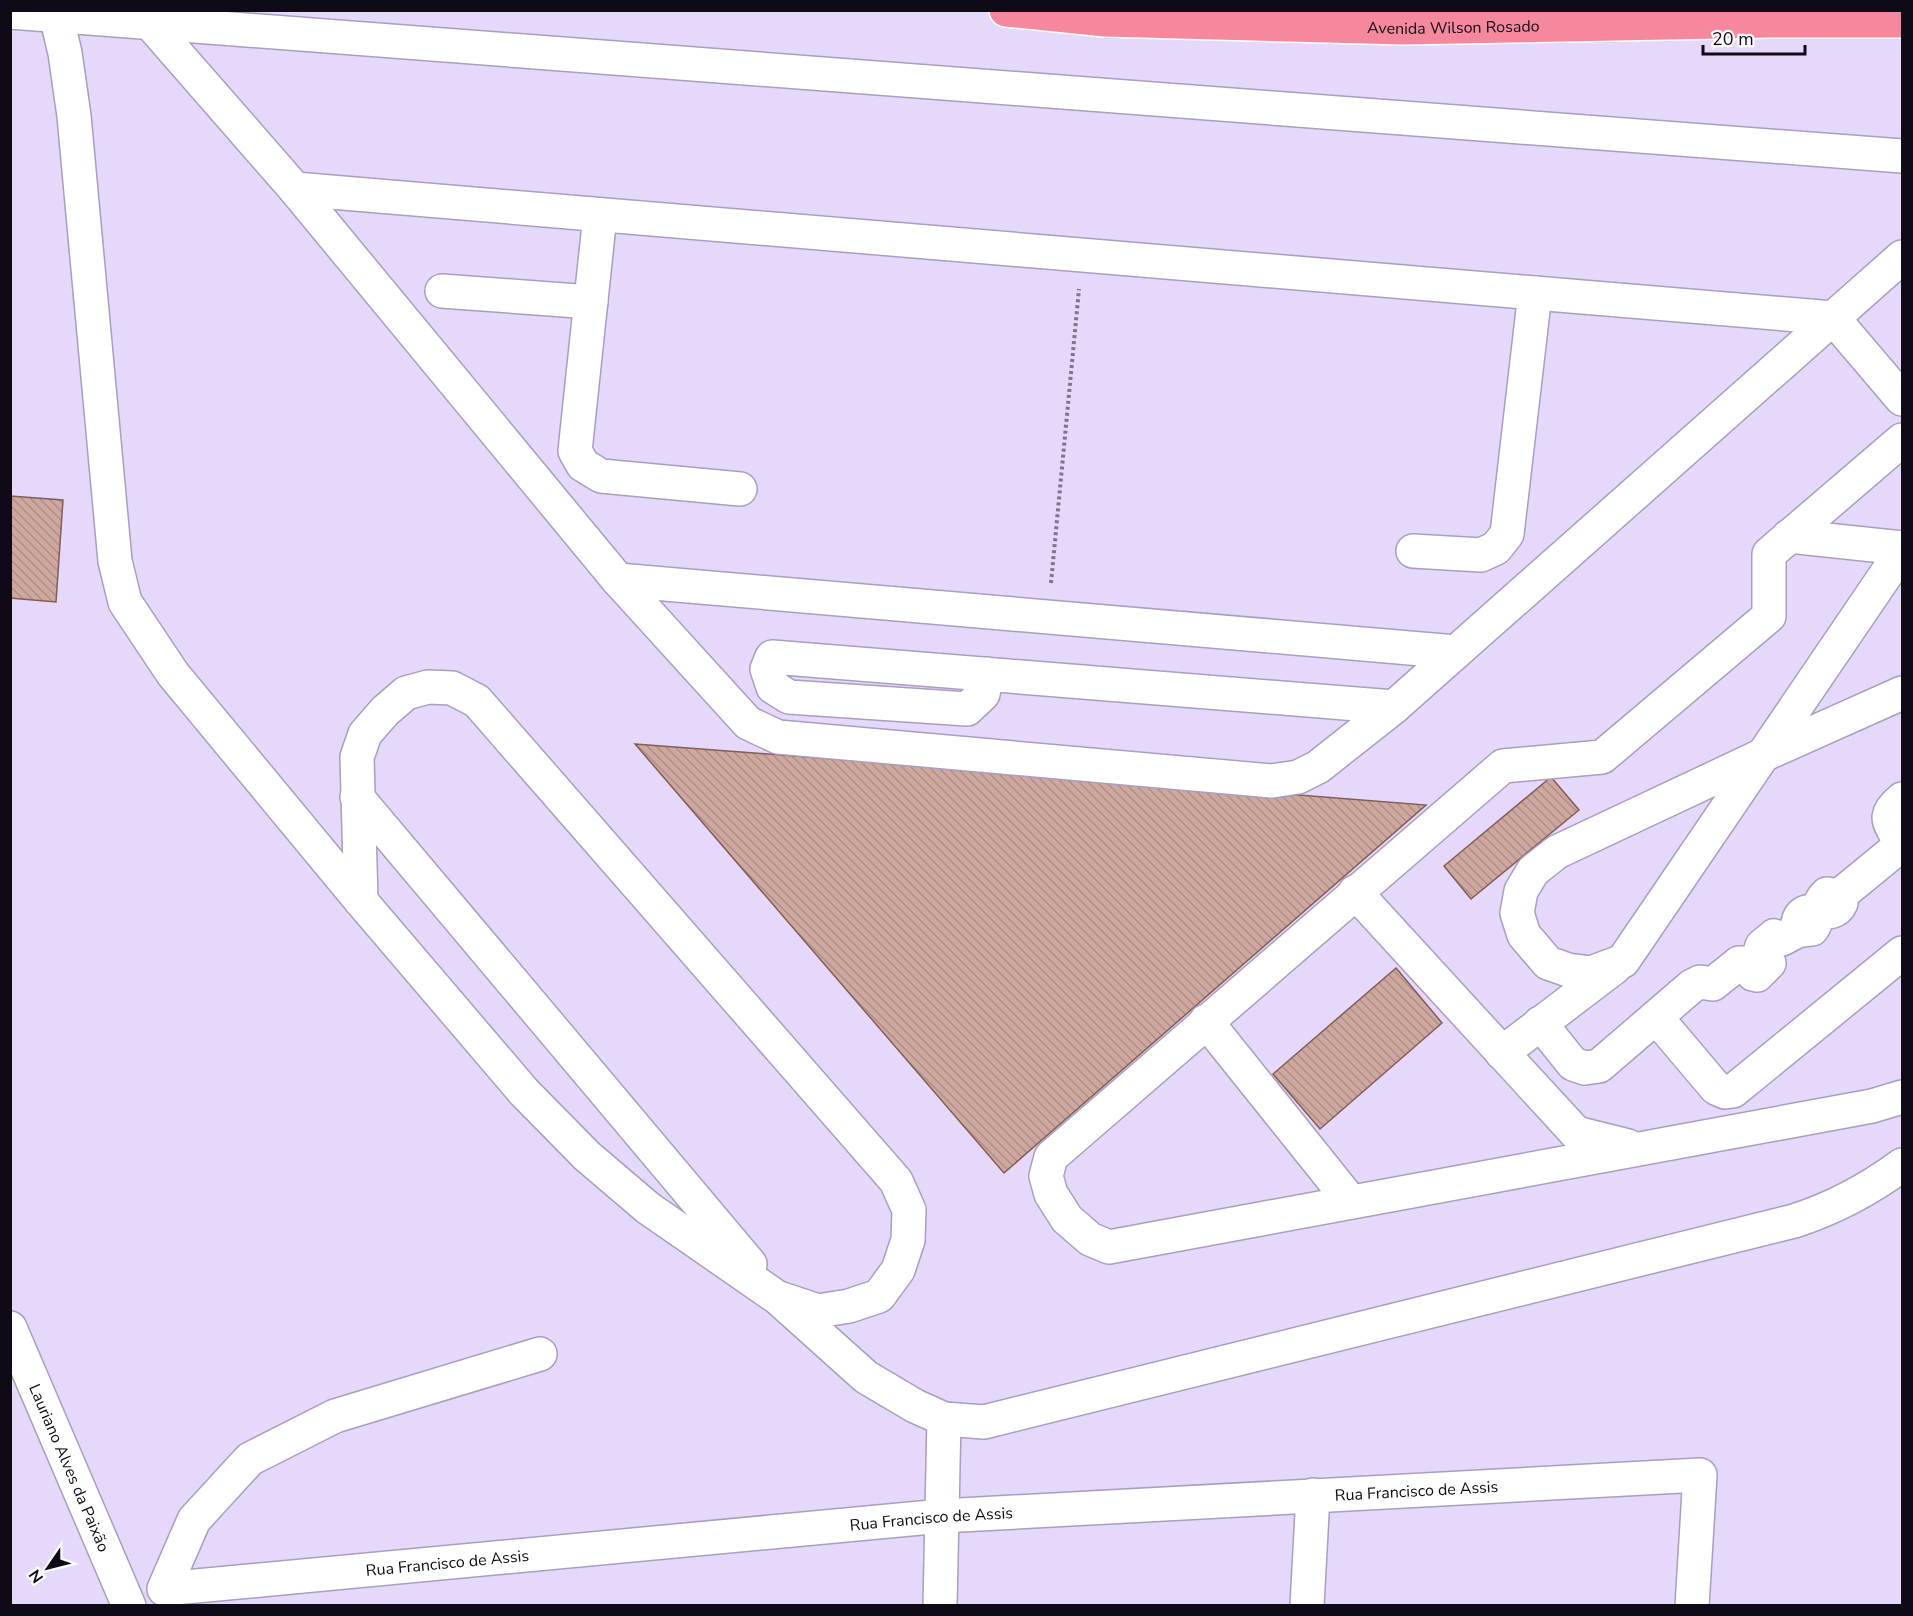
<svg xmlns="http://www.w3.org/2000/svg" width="1913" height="1616" viewBox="0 0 1913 1616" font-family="'Nunito Sans',sans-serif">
  <defs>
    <pattern id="building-back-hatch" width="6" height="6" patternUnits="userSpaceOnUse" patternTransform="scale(1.5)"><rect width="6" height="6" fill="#cea79e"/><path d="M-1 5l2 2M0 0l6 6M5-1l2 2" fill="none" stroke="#b08e87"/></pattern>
  </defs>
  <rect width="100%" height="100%" fill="#e5d8fb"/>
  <g fill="url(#building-back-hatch)" stroke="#815e56" stroke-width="1.5">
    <polygon points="10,496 63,500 56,602 10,598"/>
    <polygon points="635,744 1032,774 1426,805 1004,1173"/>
    <polygon points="1551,777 1579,810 1471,899 1444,866"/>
    <polygon points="1396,968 1442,1023 1320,1129 1273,1074"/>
  </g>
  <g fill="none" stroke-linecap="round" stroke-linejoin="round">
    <g stroke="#aa9ebe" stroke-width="36">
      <g id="minor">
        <polyline points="10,12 1902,156"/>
        <path d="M56 15 65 53 74 116 115 561 125 602 173 674 361 901 524 1092 587 1156 648 1208 778 1298 866 1377 915 1406 944 1419 984 1422 1794 1221C1835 1208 1868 1190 1902 1165"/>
        <polyline points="150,23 295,189 618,580 748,723 778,737 1272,781 1298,777 1318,767 1394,707 1902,257"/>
        <polyline points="295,189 1833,318 1902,399"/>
        <polyline points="600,215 575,451 583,465 601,476 740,489"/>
        <polyline points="442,291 591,302"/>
        <polyline points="1902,440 1769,554 1769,616 1602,757 1503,766 1051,1157 1046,1176 1051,1194 1067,1219 1090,1239 1109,1247 1872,1106 1902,1097"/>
        <polyline points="1789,536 1902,548"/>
        <polyline points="1413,551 1481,555 1496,548 1507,534 1535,293"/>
        <polyline points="1902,556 1896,560 1887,573 1623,961 1591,973 1568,970 1548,963 1524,935 1517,913 1521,891 1533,871 1557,852 1761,756 1902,693"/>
        <polyline points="618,580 1456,652"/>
        <polyline points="987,674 983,694 967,709 789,697 773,687 767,669 772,657 1394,707"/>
        <polyline points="357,797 750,1264"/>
        <polyline points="1355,892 1576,1133 1628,1146"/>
        <path d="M1839 896 1894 851C1907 828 1871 824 1902 799"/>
        <polyline points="361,901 357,757 365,734 385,711 406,693 428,687 452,688 477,701 896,1181 909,1210 908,1240 898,1270 879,1296 849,1306 818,1311 782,1299"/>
        <path d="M1797 931C1798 893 1831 926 1841 903L1839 896 1827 894C1816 903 1821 917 1812 929L1797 931 1782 939 1774 936 1762 946 1761 949 1769 963 1757 975 1753 974 1744 963H1739L1713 984 1700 982 1692 986 1656 1017 1716 1088 1725 1092 1733 1091 1902 953"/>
        <polyline points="1206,1021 1351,1202"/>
        <polyline points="1540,1023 1573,1064 1585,1068 1599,1066 1656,1017"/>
        <polyline points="1502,1053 1615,967"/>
        <path id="s1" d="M10 1328 129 1606"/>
        <path id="s2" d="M540 1354 335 1416 250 1459 194 1520 164 1589 942 1516 1700 1475 1692 1606"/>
        <polyline points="940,1606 944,1419"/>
        <polyline points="1307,1606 1313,1495"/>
      </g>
    </g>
    <g stroke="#fff" stroke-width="36">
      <g id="highway">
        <path id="s3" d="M1006 10 1105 20 1403 28 1771 21H1902"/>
      </g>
    </g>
    <polyline stroke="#7e758c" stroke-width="4" stroke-dasharray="3 3" stroke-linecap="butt" points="1051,583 1079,289"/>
    <use href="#minor" stroke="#fff" stroke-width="33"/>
    <use href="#highway" stroke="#f5889d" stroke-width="33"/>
  </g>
  <g text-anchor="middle" stroke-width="6" stroke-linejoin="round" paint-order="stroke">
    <g font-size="16" fill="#0f0a15" stroke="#fff">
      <text dy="6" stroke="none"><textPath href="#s3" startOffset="448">Avenida Wilson Rosado</textPath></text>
      <text dy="6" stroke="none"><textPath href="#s1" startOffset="152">Lauriano Alves da Paixão</textPath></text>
      <text dy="6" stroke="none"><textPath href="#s2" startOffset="1724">Rua Francisco de Assis</textPath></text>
      <text dy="6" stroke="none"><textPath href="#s2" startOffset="1238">Rua Francisco de Assis</textPath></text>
      <text dy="6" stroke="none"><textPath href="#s2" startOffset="752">Rua Francisco de Assis</textPath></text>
    </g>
  </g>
  <rect width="1913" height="1616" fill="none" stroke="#0f0a15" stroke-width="24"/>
  <g transform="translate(48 1568) rotate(235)" stroke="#ffffff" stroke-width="4.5" paint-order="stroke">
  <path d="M0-4.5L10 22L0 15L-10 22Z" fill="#0f0a15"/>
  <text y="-9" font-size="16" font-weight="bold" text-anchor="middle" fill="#0f0a15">N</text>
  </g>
  <path d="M1703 45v9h102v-9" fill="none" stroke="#0f0a15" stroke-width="3"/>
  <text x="1712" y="45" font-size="18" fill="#0f0a15" stroke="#ffffff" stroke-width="4.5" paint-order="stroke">20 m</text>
</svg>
